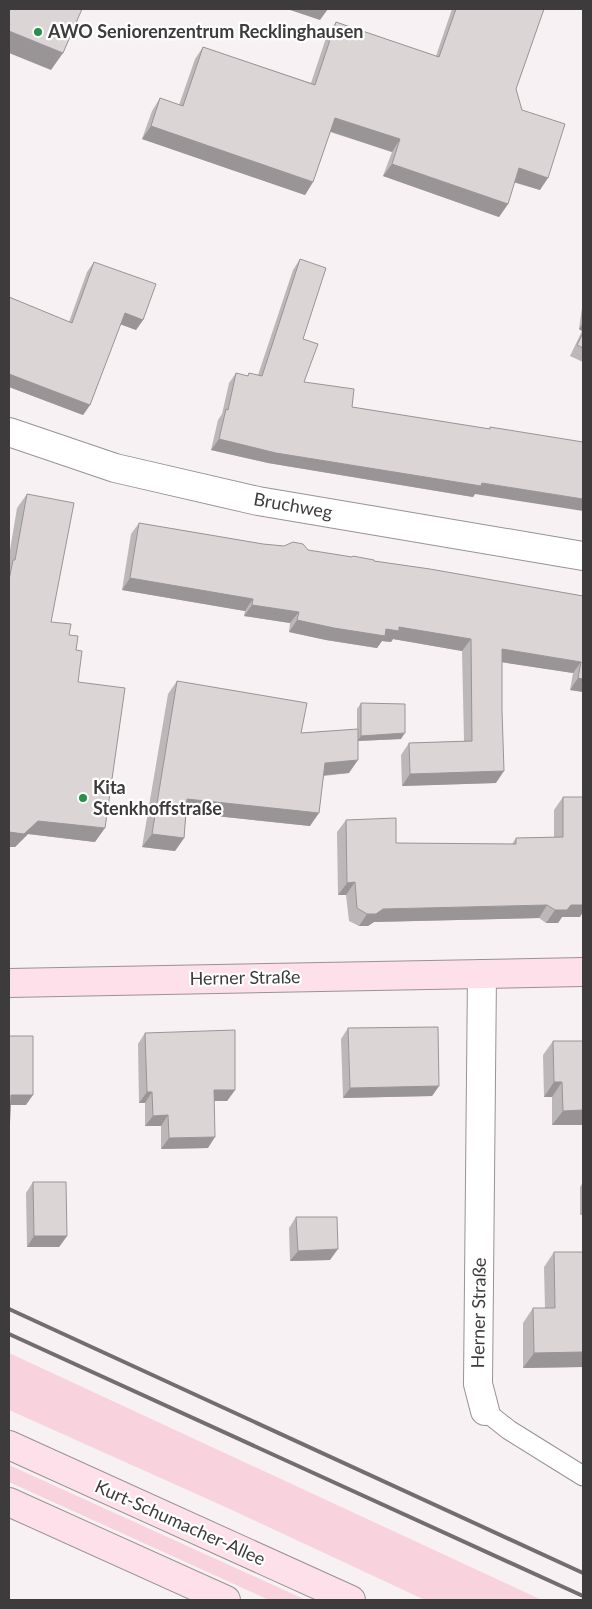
<svg xmlns="http://www.w3.org/2000/svg" width="592" height="1609" viewBox="0 0 592 1609" font-family="Lato,sans-serif">
  <rect width="100%" height="100%" fill="#f8f1f3"/>
  <g fill="#f8d2dc">
    <polygon points="9,1353 542,1600 425,1600 232,1510 9,1410"/>
    <polygon points="9,1465 306,1600 269,1600 9,1482"/>
  </g>
  <g fill="none" stroke-linecap="round" stroke-linejoin="round">
    <g stroke="#989294" stroke-width="21">
      <polyline id="service" points="485,1411 509,1430 583,1476"/>
    </g>
    <g stroke="#989294" stroke-width="30">
      <polyline id="minor" points="482,974 478,1384 485,1411"/>
    </g>
    <g stroke="#989294" stroke-width="30">
      <polyline id="tertiary" points="9,432 115,468 258,501 583,556"/>
    </g>
    <g stroke="#989294" stroke-width="30">
      <g id="secondary">
        <polyline points="9,983 583,972"/>
        <polyline points="9,1445 351,1600"/>
        <polyline points="9,1502 226,1600"/>
      </g>
    </g>
    <use href="#service" stroke="#fff" stroke-width="19"/>
    <use href="#minor" stroke="#fff" stroke-width="28"/>
    <use href="#tertiary" stroke="#fff" stroke-width="28"/>
    <use href="#secondary" stroke="#fde0e9" stroke-width="28"/>
    <g stroke="#726e6f" stroke-width="4">
      <polyline points="9,1309 583,1573"/>
      <polyline points="9,1334 583,1596"/>
    </g>
  </g>
  <g fill="#bcb7b8">
    <polygon points="452,9 544,9 516,89 540,190 514,182 508,204 499,217 383,176 392,152 330,132 313,182 305,195 142,139 152,111 160,98 179,105 195,59 203,47 311,83 327,35 336,22 436,56"/>
    <polygon points="300,259 304,382 352,407 489,429 490,427 475,494 473,497 268,463 211,450 218,420 222,414 229,383 236,373 247,376 249,373 258,375 293,270"/>
    <polygon points="94,262 143,320 136,330 120,324 90,405 83,415 9,387 9,297 69,322 87,272"/>
    <polygon points="583,301 583,362 570,356 582,331 579,329"/>
    <polygon points="27,494 51,622 69,635 76,650 78,682 95,842 28,834 15,847 9,847 9,556 17,508"/>
    <polygon points="139,523 263,544 308,550 374,561 583,596 583,692 570,690 573,673 502,662 496,783 402,786 401,755 409,743 464,741 462,651 393,639 391,642 382,641 377,648 326,640 289,632 290,623 244,616 245,611 122,590 131,534"/>
    <polygon points="177,681 301,733 357,729 357,709 361,703 401,739 358,741 349,773 324,776 310,826 186,813 184,838 175,851 142,847 168,694"/>
    <polygon points="563,797 580,917 562,917 558,923 546,923 539,918 374,922 368,926 359,926 349,921 346,895 338,895 337,832 346,820 396,843 512,844 516,838 554,837 554,810"/>
    <polygon points="348,1028 439,1086 432,1096 343,1098 341,1039"/>
    <polygon points="145,1033 235,1090 227,1101 214,1101 208,1148 161,1149 161,1126 145,1126 145,1103 139,1103 138,1044"/>
    <polygon points="553,1041 583,1041 583,1125 552,1125 552,1097 544,1097 543,1055"/>
    <polygon points="33,1182 67,1236 59,1247 27,1247 26,1193"/>
    <polygon points="583,1182 583,1215 580,1215 580,1187"/>
    <polygon points="296,1217 330,1260 290,1261 289,1228"/>
    <polygon points="554,1252 583,1367 523,1368 523,1323 533,1308 545,1308 544,1267"/>
  </g>
  <g fill="#999596">
    <polygon points="287,9 328,9 320,20"/>
    <polygon points="9,31 63,53 51,70 9,53"/>
    <polygon points="335,118 400,139 392,152 326,130"/>
    <polygon points="151,126 313,182 305,195 142,139"/>
    <polygon points="392,164 508,204 499,217 383,176"/>
    <polygon points="519,168 548,178 540,190 510,181"/>
    <polygon points="125,313 143,320 136,330 117,323"/>
    <polygon points="583,323 583,330 582,331 579,329"/>
    <polygon points="9,374 90,405 83,415 9,387"/>
    <polygon points="219,439 482,483 583,499 583,511 475,494 473,497 268,463 211,450"/>
    <polygon points="130,578 253,599 245,611 122,590"/>
    <polygon points="252,605 299,612 290,623 244,616"/>
    <polygon points="297,620 386,629 399,627 471,639 462,651 393,639 391,642 382,641 377,648 326,640 289,632"/>
    <polygon points="502,649 581,662 573,673 494,661"/>
    <polygon points="578,678 583,679 583,692 570,690"/>
    <polygon points="405,733 401,739 357,741 361,736"/>
    <polygon points="358,760 349,773 316,776 325,763"/>
    <polygon points="504,771 496,783 402,786 410,774"/>
    <polygon points="187,799 319,813 310,826 178,812"/>
    <polygon points="38,821 105,828 95,842 28,834 15,847 9,847 9,832"/>
    <polygon points="152,834 184,838 175,851 142,847"/>
    <polygon points="355,882 346,895 338,895 347,883"/>
    <polygon points="547,905 539,918 374,922 368,926 359,926 367,914 383,909"/>
    <polygon points="571,905 583,905 583,912 580,917 562,917 558,923 546,923 555,910"/>
    <polygon points="554,1082 562,1082 552,1097 544,1097"/>
    <polygon points="439,1086 432,1096 343,1098 350,1088"/>
    <polygon points="214,1090 235,1090 227,1101 206,1101"/>
    <polygon points="147,1092 152,1092 145,1103 139,1103"/>
    <polygon points="11,1095 33,1095 26,1105 9,1105"/>
    <polygon points="583,1110 583,1125 552,1125 563,1111"/>
    <polygon points="168,1115 161,1126 145,1126 153,1116"/>
    <polygon points="215,1137 208,1148 161,1149 169,1138"/>
    <polygon points="34,1236 67,1236 59,1247 27,1247"/>
    <polygon points="338,1249 330,1260 290,1261 298,1251"/>
    <polygon points="583,1352 583,1367 523,1368 534,1353"/>
  </g>
  <g fill="#dbd5d6" stroke="#999596">
    <polygon points="9,9 82,9 63,53 9,31"/>
    <polygon points="456,9 544,9 516,89 522,110 565,124 548,178 519,168 508,204 392,164 400,139 335,118 313,182 151,126 160,98 183,106 203,47 315,85 336,22 439,57"/>
    <polygon points="300,259 326,268 303,339 318,344 304,382 354,389 352,407 490,429 490,427 583,442 583,499 482,483 481,486 276,453 219,439 226,409 228,410 236,373 248,376 249,373 262,376"/>
    <polygon points="94,262 156,284 143,320 125,313 90,405 9,374 9,297 72,323"/>
    <polygon points="583,333 583,348 577,345"/>
    <polygon points="27,494 74,503 51,622 71,624 69,635 78,636 76,650 82,651 78,682 125,688 105,828 38,821 24,834 9,832 9,580 13,560 15,560"/>
    <polygon points="139,523 263,544 284,546 293,542 303,544 308,550 327,553 352,557 353,556 374,560 374,561 430,569 583,596 583,679 578,678 581,662 502,649 502,710 504,771 410,774 409,743 472,741 471,639 399,627 399,631 386,629 385,636 334,628 297,620 299,612 252,605 253,599 130,578"/>
    <polygon points="177,681 307,703 301,733 358,729 358,760 325,763 319,813 187,799 184,838 152,834"/>
    <polygon points="361,703 405,704 405,733 361,736"/>
    <polygon points="563,797 583,797 583,905 571,905 567,910 555,910 547,905 383,909 376,914 367,914 357,908 355,882 347,883 346,820 396,818 396,843 516,844 516,838 563,837"/>
    <polygon points="438,1027 439,1086 350,1088 348,1028"/>
    <polygon points="235,1030 235,1090 214,1090 215,1137 169,1138 168,1115 153,1116 152,1092 147,1092 145,1033"/>
    <polygon points="9,1036 33,1036 33,1095 11,1095 9,1133"/>
    <polygon points="553,1041 583,1041 583,1110 563,1111 562,1082 554,1082"/>
    <polygon points="33,1182 66,1182 67,1236 34,1236"/>
    <polygon points="296,1217 337,1217 338,1249 298,1251"/>
    <polygon points="554,1252 583,1252 583,1352 534,1353 533,1308 555,1308"/>
  </g>
  <g fill="#25914a" stroke="#fff" stroke-width="2">
    <circle cx="38" cy="32" r="5"/>
    <circle cx="83" cy="798" r="5"/>
  </g>
  <g text-anchor="middle" stroke-width="4.5" stroke-linejoin="round" paint-order="stroke">
    <g font-size="18" font-weight="bold" fill="#3e3b3c" stroke="#fff" text-anchor="start">
      <text x="48" y="38">AWO Seniorenzentrum Recklinghausen</text>
      <text x="93" y="794">Kita<tspan x="93" dy="21">Stenkhoffstraße</tspan></text>
    </g>
    <g font-size="18" fill="#3e3b3c" stroke="#fff">
      <text transform="translate(293 506) rotate(10)" y="6">Bruchweg</text>
      <text transform="translate(245 978) rotate(-1)" y="6">Herner Straße</text>
      <text transform="translate(479 1313) rotate(-89)" y="6">Herner Straße</text>
      <text transform="translate(180 1523) rotate(24)" y="6">Kurt-Schumacher-Allee</text>
    </g>
  </g>
  <rect width="592" height="1609" fill="none" stroke="#3e3b3c" stroke-width="20"/>
</svg>
